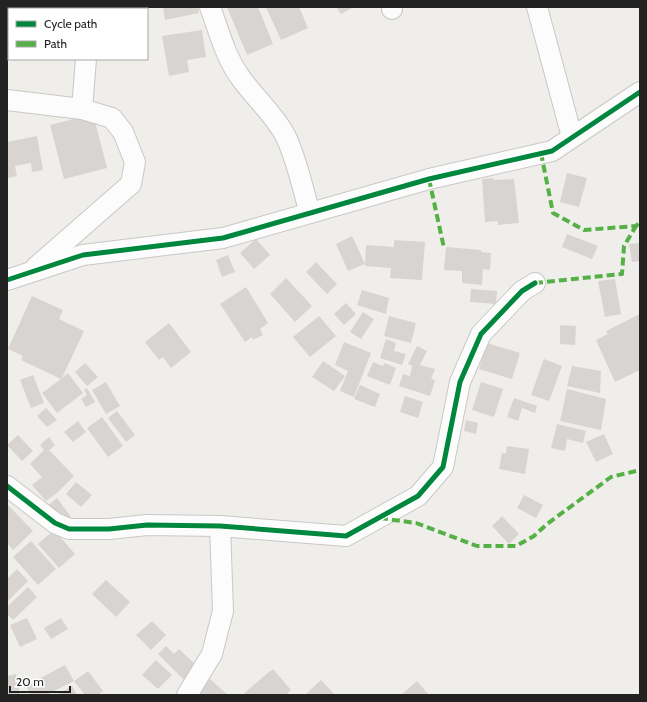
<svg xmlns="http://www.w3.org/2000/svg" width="647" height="702" viewBox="0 0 647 702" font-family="Cabin,sans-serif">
  <rect width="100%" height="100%" fill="#f0eeeb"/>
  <g fill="#d7d4d2">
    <polygon points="7,7 59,7 59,9 9,9 9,13 7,13"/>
    <polygon points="163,7 198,7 199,13 165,20"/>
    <polygon points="227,7 258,7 273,44 247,55"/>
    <polygon points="266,7 299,7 308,28 281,40"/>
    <polygon points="336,7 354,7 341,14"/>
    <polygon points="202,30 206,57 187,60 189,72 169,76 162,36"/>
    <polygon points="93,114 107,168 64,179 50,125"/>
    <polygon points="37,136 43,170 32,172 31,163 15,166 17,176 7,178 7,142"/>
    <polygon points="567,173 587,178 579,207 560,202"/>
    <polygon points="493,178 494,180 514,179 519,223 498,225 498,221 485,222 482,179"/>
    <polygon points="567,234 598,246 592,259 562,247"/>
    <polygon points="352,236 365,264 348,271 336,244"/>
    <polygon points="256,239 270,255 254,269 240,253"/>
    <polygon points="394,240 425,242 422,280 390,278 391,268 365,266 366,245 394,247"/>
    <polygon points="640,243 640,261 632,262 629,244"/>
    <polygon points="446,247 481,250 481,252 491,253 490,270 483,269 482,285 462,283 462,271 444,270"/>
    <polygon points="228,255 235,272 222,277 216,260"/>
    <polygon points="316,262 337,284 327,294 306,272"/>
    <polygon points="286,278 312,306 295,322 270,294"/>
    <polygon points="615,279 621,314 605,317 598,281"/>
    <polygon points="246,287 268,323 260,329 263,335 253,340 252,337 245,342 220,304"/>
    <polygon points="471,289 497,291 496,304 470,302"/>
    <polygon points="362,290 389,298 386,314 357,305"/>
    <polygon points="32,296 63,310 59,319 84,331 62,378 68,373 83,393 57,413 42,393 61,379 21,360 23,356 8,349"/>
    <polygon points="346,303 356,314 344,325 334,314"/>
    <polygon points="363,312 374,319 361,339 350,332"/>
    <polygon points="640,314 640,370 615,382 596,340 608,334 606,331"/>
    <polygon points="319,316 336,336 310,357 293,337"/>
    <polygon points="389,316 416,323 411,343 384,336"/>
    <polygon points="169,323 191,352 171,368 163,357 159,360 145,342"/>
    <polygon points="560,325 576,326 575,345 560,344"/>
    <polygon points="386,339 396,343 394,351 406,354 402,365 380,358"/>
    <polygon points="344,342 371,353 354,397 340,391 348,371 335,365"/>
    <polygon points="487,343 520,353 512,379 479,369"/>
    <polygon points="417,346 427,351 420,365 435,369 431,379 435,380 430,396 399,386 403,374 410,376 412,366 408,364"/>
    <polygon points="544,359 562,366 549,401 531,395"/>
    <polygon points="323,361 345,376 334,391 312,377"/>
    <polygon points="373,362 383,366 385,363 396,368 390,385 367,376"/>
    <polygon points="85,363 98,377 87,386 75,372"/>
    <polygon points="572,366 601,371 600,393 567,386"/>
    <polygon points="33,375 44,403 31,408 20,380"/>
    <polygon points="106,382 120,406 106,414 92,390"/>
    <polygon points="481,382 503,389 494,417 472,410"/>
    <polygon points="360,385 380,394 375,407 354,399"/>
    <polygon points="87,388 95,402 86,407 81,399 87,395 84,390"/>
    <polygon points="567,389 606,399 601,430 560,421"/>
    <polygon points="405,396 423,402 418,418 400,412"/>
    <polygon points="514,398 537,406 535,413 522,408 518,421 507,417"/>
    <polygon points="46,408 57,420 47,427 37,416"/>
    <polygon points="117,411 135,435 126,442 108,418"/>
    <polygon points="102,417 123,446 108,457 87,428"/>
    <polygon points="466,420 478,423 476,434 464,431"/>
    <polygon points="78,421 86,432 73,442 64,432"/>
    <polygon points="557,424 586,431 583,443 567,439 565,451 551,448"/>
    <polygon points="604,434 613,454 596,462 586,442"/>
    <polygon points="18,435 33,451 22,461 7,445"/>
    <polygon points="49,437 55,445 49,450 74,476 57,493 46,501 32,485 42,477 30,464 44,450 40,445"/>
    <polygon points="507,446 529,449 525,474 499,469 502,453 506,453"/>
    <polygon points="76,482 92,495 81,507 66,494"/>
    <polygon points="524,495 543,505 536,518 517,508"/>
    <polygon points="57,498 71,517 60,524 47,506"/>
    <polygon points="7,504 33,531 13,550 7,543"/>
    <polygon points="502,516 519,534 509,544 492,526"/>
    <polygon points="54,530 75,554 59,568 38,544"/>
    <polygon points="31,541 56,569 38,585 13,557"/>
    <polygon points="17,569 28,581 7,602 7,579"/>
    <polygon points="106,580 130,602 116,617 92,594"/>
    <polygon points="28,587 37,597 13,620 7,614 7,607"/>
    <polygon points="27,618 37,639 20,647 10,625"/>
    <polygon points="61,618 68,629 51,639 44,628"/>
    <polygon points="152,621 166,635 151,650 136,635"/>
    <polygon points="166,646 174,654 179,649 200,669 186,682 158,654"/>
    <polygon points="156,660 172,675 158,689 142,675"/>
    <polygon points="65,665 74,681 46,695 31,695 26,686"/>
    <polygon points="273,669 291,690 286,695 242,695 270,671 271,671"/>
    <polygon points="88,671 103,691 98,695 85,695 74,681"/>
    <polygon points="16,674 20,695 7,695 7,676"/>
    <polygon points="210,679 228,695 197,695"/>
    <polygon points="321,680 335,695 305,695"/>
    <polygon points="417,681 429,695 401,695"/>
    <polygon points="72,686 77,695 57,695"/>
  </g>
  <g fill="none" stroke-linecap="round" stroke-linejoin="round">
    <g stroke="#c9c8c7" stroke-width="22">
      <g id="minor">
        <path d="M210 7C219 31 225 56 240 77 254 97 273 113 285 135 297 159 302 187 310 213"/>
        <polyline points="392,7 392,9"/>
        <polyline points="537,7 572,137"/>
        <polyline points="91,9 91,7"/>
        <polyline points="7,100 82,109 86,59"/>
        <polyline points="36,267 131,184 135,162 123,132 112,118 82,109"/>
        <polyline points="7,280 83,255 223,238 429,179 552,151 640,92"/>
        <polyline points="7,486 55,523 69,529 109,529 147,525 220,526 346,536 418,496 443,467 460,382 481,334 522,291 535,283"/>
        <polyline points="187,695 212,654 223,611 220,526"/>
      </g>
    </g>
    <use href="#minor" stroke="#fdfcfc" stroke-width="20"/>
    <g stroke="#55b145" stroke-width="4" stroke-dasharray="8 4" stroke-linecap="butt">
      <polyline points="541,153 553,213 584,230 636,226 640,222"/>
      <polyline points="429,179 444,248"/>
      <polyline points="535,283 622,274 624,246 636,226"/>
      <polyline points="380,518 416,523 477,546 516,546 534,536 547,524 611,477 640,470"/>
    </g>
    <g stroke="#fff" stroke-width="8">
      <g id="cycleway">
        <polyline points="7,280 83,255 223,238 429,179 552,151 640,92"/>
        <polyline points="7,486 55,523 69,529 109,529 147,525 220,526 346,536 418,496 443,467 460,382 481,334 522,291 535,283"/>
      </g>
    </g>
    <use href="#cycleway" stroke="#00873e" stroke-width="5"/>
  </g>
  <rect width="647" height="702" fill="none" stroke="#222222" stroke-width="16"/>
  <rect x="8" y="8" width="140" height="52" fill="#ffffff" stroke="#a7a7a7"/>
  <rect x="16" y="21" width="20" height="6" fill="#00873e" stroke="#a7a7a7"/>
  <text x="44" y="28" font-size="12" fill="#222222">Cycle path</text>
  <rect x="16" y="41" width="20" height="6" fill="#55b145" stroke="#a7a7a7"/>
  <text x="44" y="48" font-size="12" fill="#222222">Path</text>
  <path d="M10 686v6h60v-6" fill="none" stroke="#222222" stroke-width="2"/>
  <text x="16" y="686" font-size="12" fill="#222222" stroke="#ffffff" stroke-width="3" paint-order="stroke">20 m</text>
</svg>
